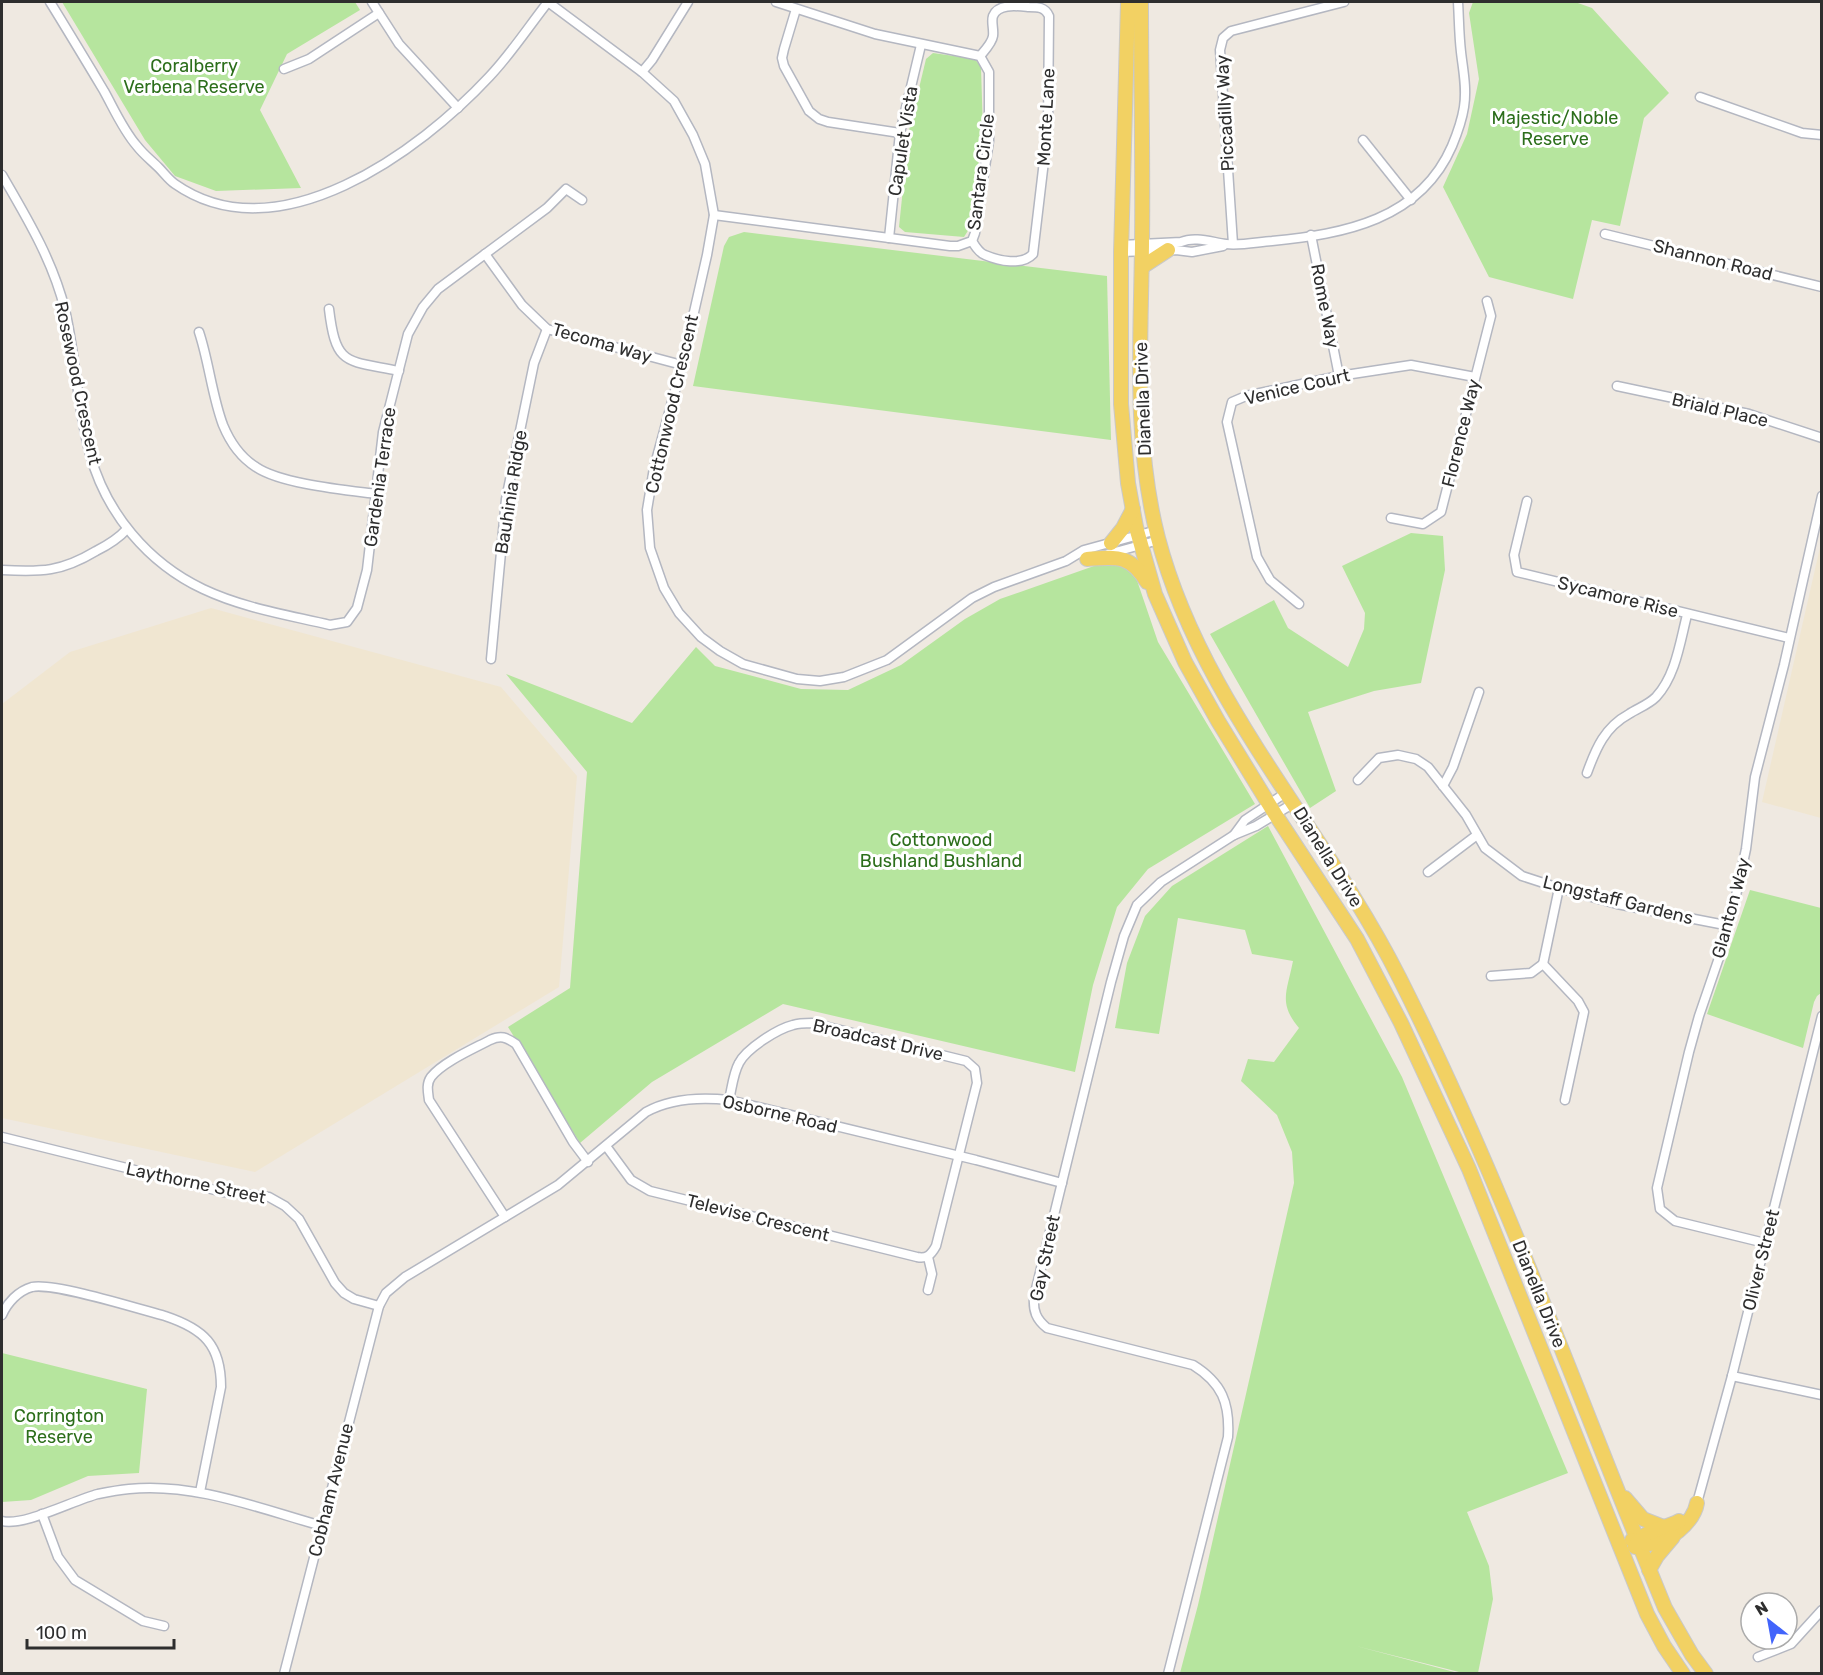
<svg xmlns="http://www.w3.org/2000/svg" width="1823" height="1675" viewBox="0 0 1823 1675" font-family="Rubik,sans-serif">
  <rect width="100%" height="100%" fill="#efe9e1"/>
  <g fill="#f0e6d1">
    <polygon points="1821,543 1821,818 1762,802"/>
    <polygon points="211,608 501,687 577,776 559,987 255,1172 2,1118 2,704 70,652"/>
  </g>
  <g fill="#b6e59e">
    <polygon points="62,2 355,2 360,10 287,54 260,110 301,188 216,191 175,176 145,140"/>
    <polygon points="1473,2 1575,2 1592,8 1669,93 1644,118 1620,226 1592,220 1573,299 1489,277 1443,187 1467,134 1479,79 1469,13"/>
    <polygon points="933,53 975,59 981,67 983,132 969,229 964,237 905,232 899,227 909,130 926,59"/>
    <polygon points="744,232 1107,276 1111,440 693,386 724,246 729,237"/>
    <polygon points="1411,533 1443,536 1445,570 1421,683 1374,691 1308,712 1336,791 1310,808 1210,634 1274,600 1288,628 1348,667 1364,629 1365,613 1342,566"/>
    <polygon points="1128,554 1158,642 1255,804 1148,869 1117,907 1093,985 1075,1072 783,1004 652,1082 580,1143 508,1027 570,988 587,772 506,674 632,723 696,647 715,666 801,689 848,690 901,665 965,619 1000,599"/>
    <path d="M1268 826 1402 1077 1568 1473 1467 1512 1489 1566 1493 1599 1478 1673H1463L1356 1646 1458 1673H1180L1198 1605 1294 1183 1292 1152 1277 1115 1241 1081 1248 1059 1274 1062 1299 1028C1278 1003 1287 992 1293 961L1252 954 1245 930 1178 918 1159 1034 1115 1028 1127 963 1145 916 1172 886Z"/>
    <polygon points="1750,890 1821,908 1821,993 1817,996 1814,1002 1803,1048 1707,1014"/>
    <polygon points="2,1353 147,1389 139,1473 88,1476 31,1500 2,1502"/>
  </g>
  <g fill="none" stroke-linecap="round" stroke-linejoin="round">
    <g stroke="#b4b7c1" stroke-width="11">
      <g id="street">
        <path d="M50 2C68 31 86 61 104 91 114 109 123 130 137 146 143 154 152 161 159 168 164 173 169 180 175 184 278 256 420 151 489 77 511 54 529 26 548 2"/>
        <polyline points="372,2 399,44 458,108"/>
        <polyline points="548,2 642,72 674,101 693,135 705,164 714,215 707,255 682,365 654,468 647,510 650,548 664,588 679,613 701,637 720,651 743,664 797,679 820,681 844,677 887,660 972,598 994,587 1066,561 1084,550 1157,530"/>
        <polyline points="796,9 784,49 782,58 784,66 809,111 819,119 828,122 900,133"/>
        <polyline points="284,69 309,59 379,13"/>
        <polyline points="642,72 652,60 688,2"/>
        <polyline points="1700,97 1802,133 1822,135"/>
        <polyline points="1363,140 1411,200"/>
        <path d="M2 175C27 218 53 261 65 310 76 356 77 409 90 454 106 513 148 563 203 589 243 608 288 615 330 625L347 622 357 608 367 570 383 432 408 334 423 307 438 289 547 208 566 189 582 200"/>
        <polyline points="714,215 950,246 958,246 972,241 975,233 989,141 989,72 980,56 875,34 776,2"/>
        <polyline points="1605,234 1822,287"/>
        <polyline points="1311,235 1339,376"/>
        <polyline points="889,238 900,133 921,45"/>
        <path d="M972 241C975 246 979 253 985 255 999 261 1022 266 1033 254L1048 127 1049 16C1045 7 1038 7 1029 7 1018 6 998 3 993 16 991 22 994 29 993 36 992 43 985 50 980 56"/>
        <polyline points="1233,244 1220,50 1223,38 1231,31 1344,2"/>
        <path d="M1121 245 1181 242C1195 236 1211 242 1226 244 1239 246 1258 242 1272 241 1344 234 1420 220 1452 146 1457 134 1462 120 1464 107 1467 88 1463 70 1461 52 1459 35 1459 18 1458 2"/>
        <polyline points="1121,252 1176,250 1192,252 1223,246"/>
        <polyline points="485,254 522,305 547,329 682,365"/>
        <path d="M329 309C336 367 346 360 399 371"/>
        <path d="M199 332C209 362 212 396 223 425 230 442 240 457 256 467 281 484 345 490 376 494"/>
        <polyline points="1617,386 1749,414 1822,438"/>
        <polyline points="1527,501 1514,555 1517,572 1789,638"/>
        <polyline points="1391,518 1423,524 1441,512 1491,316 1487,301"/>
        <polyline points="1108,554 1159,540"/>
        <path d="M2 570C42 572 61 572 96 551 108 545 118 539 127 529"/>
        <polyline points="1299,604 1270,580 1257,557 1227,422 1232,402 1246,396 1339,376 1411,365 1475,377"/>
        <polyline points="491,659 506,499 534,363 547,329"/>
        <path d="M1587 773C1596 748 1605 727 1629 714 1638 708 1648 705 1656 697 1676 675 1680 642 1687 615"/>
        <polyline points="1358,780 1379,758 1398,755 1416,759 1428,767 1466,815 1485,848 1522,876 1559,888 1617,904 1725,925"/>
        <polyline points="1443,786 1453,767 1479,692"/>
        <polyline points="1234,835 1245,820 1287,792"/>
        <polyline points="1428,872 1477,835"/>
        <polyline points="1543,964 1578,1001 1584,1012 1565,1100"/>
        <polyline points="1543,964 1559,888"/>
        <polyline points="1491,976 1531,973 1543,964"/>
        <polyline points="2,1137 223,1192 269,1197 285,1206 299,1219 335,1283 344,1293 354,1299 379,1306"/>
        <path d="M606 1146 631 1180 650 1191 917 1257C927 1259 931 1255 936 1246L977 1083 975 1069 966 1061 812 1023C805 1023 799 1023 793 1025 777 1029 746 1049 739 1063 733 1074 732 1088 729 1100"/>
        <path d="M505 1217 429 1100C428 1092 426 1084 431 1077 443 1062 473 1049 490 1040 501 1035 506 1037 516 1044L573 1142 588 1162"/>
        <polyline points="1765,1243 1675,1221 1660,1209 1657,1188 1689,1052 1699,1016 1723,946 1725,925 1734,905 1746,849 1755,777 1784,665 1822,496"/>
        <polyline points="928,1290 932,1274 928,1257"/>
        <path d="M2 1315C7 1303 18 1291 32 1287 53 1282 139 1309 165 1316 204 1329 221 1345 221 1387L200 1492"/>
        <polyline points="1732,1376 1822,1395"/>
        <polyline points="1697,1503 1732,1376 1822,1016"/>
        <polyline points="42,1514 58,1557 75,1580 143,1621 164,1626"/>
        <path d="M2 1521C23 1527 74 1500 98 1494 108 1492 119 1490 129 1489 193 1482 261 1509 322 1526"/>
        <polyline points="1758,1657 1791,1644 1822,1610"/>
        <path d="M284 1674 379 1306 386 1293 405 1277 558 1185 646 1112C671 1098 701 1097 729 1100L976 1160 1062 1183"/>
        <path d="M1168 1674 1228 1437C1230 1403 1222 1383 1193 1365L1047 1328C1036 1319 1033 1311 1034 1297L1111 982 1124 936 1137 905 1161 882 1234 835 1256 826 1294 803"/>
      </g>
    </g>
    <g stroke="#c9c9c9" stroke-width="16">
      <g id="primary">
        <polyline points="1128,2 1121,252 1121,404 1128,483 1136,527 1155,594 1185,662 1218,721 1275,814 1357,939 1401,1023 1469,1169 1647,1614 1664,1646 1683,1674"/>
        <path d="M1141 2C1141 82 1143 163 1142 244 1141 342 1133 441 1158 538 1201 702 1324 828 1399 977 1502 1181 1578 1397 1665 1608L1692 1655 1706 1674"/>
        <polyline points="1142,267 1168,250"/>
        <polyline points="1111,543 1123,528 1133,509"/>
        <path d="M1087 559C1117 557 1130 554 1147 582"/>
        <polyline points="1625,1498 1643,1519 1666,1528"/>
        <path d="M1632 1540C1637 1541 1642 1543 1647 1544 1667 1545 1694 1522 1697 1503"/>
        <path d="M1635 1547C1641 1530 1665 1529 1679 1521"/>
        <polyline points="1649,1570 1657,1556 1673,1537"/>
      </g>
    </g>
    <use href="#street" stroke="#fff" stroke-width="8"/>
    <use href="#primary" stroke="#f2d163" stroke-width="14"/>
  </g>
  <g text-anchor="middle" stroke-width="6" stroke-linejoin="round" paint-order="stroke">
    <g font-size="18" fill="#2c6e1b" stroke="#fff">
      <text x="194" y="72">Coralberry<tspan x="194" dy="21">Verbena Reserve</tspan></text>
      <text x="1555" y="124">Majestic/Noble<tspan x="1555" dy="21">Reserve</tspan></text>
      <text x="941" y="846">Cottonwood<tspan x="941" dy="21">Bushland Bushland</tspan></text>
      <text x="59" y="1422">Corrington<tspan x="59" dy="21">Reserve</tspan></text>
    </g>
    <g font-size="18" fill="#2e2e2e" stroke="#fff">
      <text transform="translate(1225 113) rotate(-93)" y="6">Piccadilly Way</text>
      <text transform="translate(1046 117) rotate(-87)" y="6">Monte Lane</text>
      <text transform="translate(903 141) rotate(-81)" y="6">Capulet Vista</text>
      <text transform="translate(981 172) rotate(-83)" y="6">Santara Circle</text>
      <text transform="translate(1713 260) rotate(14)" y="6">Shannon Road</text>
      <text transform="translate(1325 306) rotate(79)" y="6">Rome Way</text>
      <text transform="translate(602 343) rotate(16)" y="6">Tecoma Way</text>
      <text transform="translate(78 383) rotate(78)" y="6">Rosewood Crescent</text>
      <text transform="translate(1297 387) rotate(-13)" y="6">Venice Court</text>
      <text transform="translate(1143 399) rotate(-92)" y="6">Dianella Drive</text>
      <text transform="translate(672 404) rotate(-77)" y="6">Cottonwood Crescent</text>
      <text transform="translate(1720 410) rotate(13)" y="6">Briald Place</text>
      <text transform="translate(1461 433) rotate(-76)" y="6">Florence Way</text>
      <text transform="translate(380 477) rotate(-82)" y="6">Gardenia Terrace</text>
      <text transform="translate(511 492) rotate(-81)" y="6">Bauhinia Ridge</text>
      <text transform="translate(1618 597) rotate(14)" y="6">Sycamore Rise</text>
      <text transform="translate(1328 857) rotate(58)" y="6">Dianella Drive</text>
      <text transform="translate(1618 900) rotate(14)" y="6">Longstaff Gardens</text>
      <text transform="translate(1731 908) rotate(-75)" y="6">Glanton Way</text>
      <text transform="translate(878 1040) rotate(13)" y="6">Broadcast Drive</text>
      <text transform="translate(780 1114) rotate(13)" y="6">Osborne Road</text>
      <text transform="translate(196 1183) rotate(12)" y="6">Laythorne Street</text>
      <text transform="translate(758 1218) rotate(14)" y="6">Televise Crescent</text>
      <text transform="translate(1045 1258) rotate(-78)" y="6">Gay Street</text>
      <text transform="translate(1761 1260) rotate(-76)" y="6">Oliver Street</text>
      <text transform="translate(1539 1294) rotate(68)" y="6">Dianella Drive</text>
      <text transform="translate(331 1490) rotate(-76)" y="6">Cobham Avenue</text>
    </g>
  </g>
  <rect width="1823" height="1675" fill="none" stroke="#2e2e2e" stroke-width="6"/>
  <g transform="translate(1769 1621) rotate(329)"><circle r="28" fill="#ffffff" stroke="#ababab" stroke-width="1.5"/>
  <path d="M0-4.5L10 22L0 15L-10 22Z" fill="#4264fb"/>
  <text y="-9" font-size="16" font-weight="bold" text-anchor="middle" fill="#2e2e2e">N</text>
  </g>
  <path d="M27 1639v9h147v-9" fill="none" stroke="#2e2e2e" stroke-width="3"/>
  <text x="36" y="1639" font-size="18" fill="#2e2e2e" stroke="#ffffff" stroke-width="4.5" paint-order="stroke">100 m</text>
</svg>
